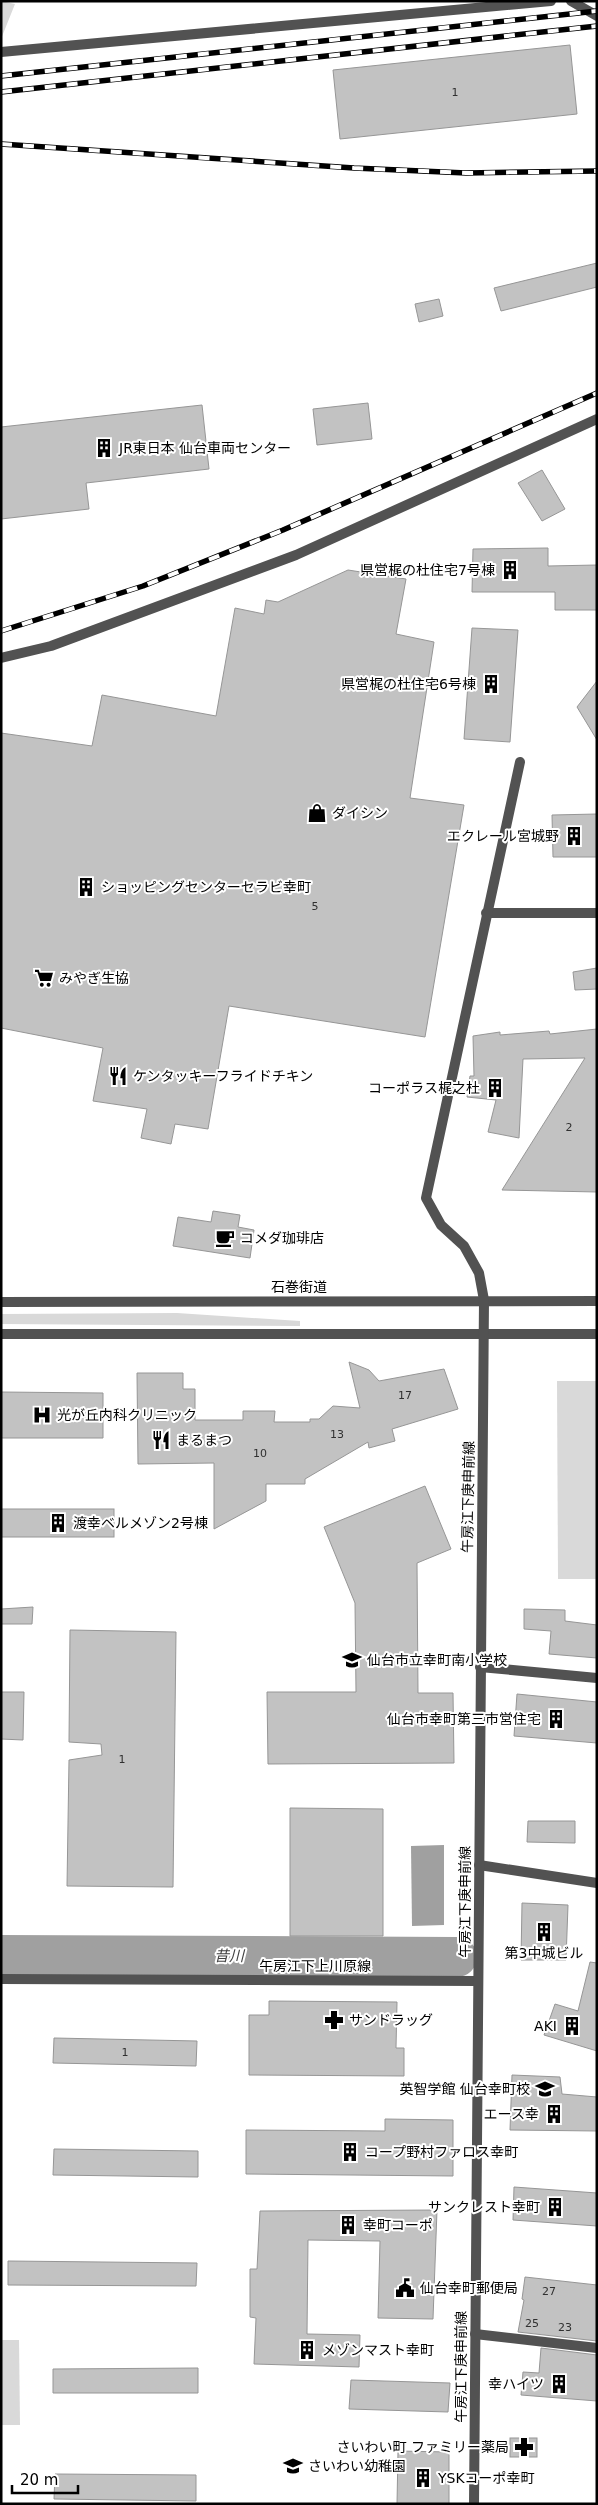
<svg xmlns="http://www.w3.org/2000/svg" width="598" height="2505" viewBox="0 0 598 2505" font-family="'DejaVu Sans','Noto Sans JP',sans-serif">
  <rect width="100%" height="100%" fill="#fff"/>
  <g fill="#d9d9d9">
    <polygon points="1,1 15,4 1,39"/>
    <polygon points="177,1313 300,1321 300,1326 1,1324 1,1314"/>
    <polygon points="557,1381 597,1381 597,1579 558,1579"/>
    <polygon points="1,2340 19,2340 20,2425 1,2425"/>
  </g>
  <polygon fill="#a0a0a0" points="444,1845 444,1925 412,1926 411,1846"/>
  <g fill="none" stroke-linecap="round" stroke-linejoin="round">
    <polyline stroke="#a0a0a0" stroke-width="40" points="1,1955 457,1957"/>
  </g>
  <g fill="#c2c2c2" stroke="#969696">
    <polygon points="570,45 577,114 340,139 333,70"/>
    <polygon points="597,263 597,287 501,311 494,288"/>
    <polygon points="439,299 443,316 419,322 415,304"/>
    <polygon points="368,403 372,439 317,445 313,409"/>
    <polygon points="202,405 209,469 86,483 89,509 1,519 1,427"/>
    <polygon points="542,470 565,509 542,521 518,483"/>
    <polygon points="548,548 548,566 597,565 597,610 555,610 555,592 472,592 473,549"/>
    <polygon points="348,570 406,579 396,634 434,642 410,798 464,805 425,1037 229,1006 208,1129 175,1124 171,1144 141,1138 147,1109 93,1101 103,1048 1,1028 1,733 92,746 102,695 216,716 235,608 264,614 266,600 278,602"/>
    <polygon points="472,628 518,630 510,742 464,739"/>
    <polygon points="597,681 597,740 577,707"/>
    <polygon points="597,814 597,857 553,857 552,815"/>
    <polygon points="597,968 597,989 575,990 573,972"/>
    <polygon points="597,1029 597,1192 502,1190 585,1058 523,1059 519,1138 488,1132 496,1100 467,1097 470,1076 474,1076 473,1036 500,1032 500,1035 549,1031 550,1034"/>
    <polygon points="213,1211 240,1215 238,1227 254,1230 250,1258 173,1246 178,1217 211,1222"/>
    <polygon points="349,1362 369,1370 379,1381 444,1369 458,1409 392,1429 395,1441 369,1448 368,1442 305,1479 305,1484 266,1484 266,1501 214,1529 214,1463 138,1464 137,1373 183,1373 183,1389 195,1389 195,1420 243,1420 243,1411 275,1411 274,1422 310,1422 310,1419 319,1419 333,1406 360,1408"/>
    <polygon points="1,1392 103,1393 103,1438 1,1438"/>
    <polygon points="425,1486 451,1549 417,1563 418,1693 453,1693 454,1763 268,1764 267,1692 356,1692 355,1603 324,1527"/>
    <rect x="1" y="1509" width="113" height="28"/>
    <polygon points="33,1607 32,1624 1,1624 1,1609"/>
    <polygon points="524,1609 565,1610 565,1621 597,1625 597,1658 549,1654 551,1631 524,1629"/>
    <polygon points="70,1630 176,1632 173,1887 67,1886 69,1760 102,1755 101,1744 69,1742"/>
    <polygon points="1,1692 24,1692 23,1740 1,1739"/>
    <polygon points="517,1694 597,1702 597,1743 514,1736"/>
    <polygon points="290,1808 383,1809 383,1936 290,1936"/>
    <polygon points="528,1821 575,1821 575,1843 527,1842"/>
    <polygon points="522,1903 568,1905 566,1960 521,1960"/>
    <polygon points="590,1962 597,1963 597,2051 544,2035 555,2004 578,2011"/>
    <polygon points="269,2001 397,2002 396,2048 404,2048 404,2076 249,2075 249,2015 269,2015"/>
    <polygon points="54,2038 197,2041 196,2066 53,2063"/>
    <polygon points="512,2075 560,2077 562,2094 597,2097 597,2131 510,2130"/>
    <polygon points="385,2119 453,2120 453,2176 246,2174 246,2130 385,2131"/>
    <polygon points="54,2149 198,2151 198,2177 53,2175"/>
    <polygon points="514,2187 597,2193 597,2226 513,2220"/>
    <polygon points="437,2210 433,2319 378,2318 380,2241 308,2240 307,2334 360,2335 359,2367 254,2364 256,2318 250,2317 250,2269 257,2269 260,2211"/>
    <polygon points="8,2261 197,2263 196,2286 8,2285"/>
    <polygon points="525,2277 597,2285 597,2341 518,2332 524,2300 522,2299"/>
    <polygon points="541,2348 597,2355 597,2401 521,2395 523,2372 539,2373"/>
    <polygon points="198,2368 198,2393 53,2393 53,2369"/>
    <polygon points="351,2380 450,2383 448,2412 349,2409"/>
    <rect x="510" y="2438" width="27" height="19"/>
    <polygon points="398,2451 449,2452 449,2504 397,2504"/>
    <polygon points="55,2474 196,2475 196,2501 54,2499"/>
  </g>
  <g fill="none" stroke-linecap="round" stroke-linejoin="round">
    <g stroke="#525252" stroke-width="10">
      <polyline points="571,1 597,16"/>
      <polyline points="1,52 551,1"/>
      <polyline points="1,658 51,646 296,555 597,419"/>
      <polyline points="486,913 597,913"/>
      <polyline points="484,1300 479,1273 464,1246 441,1225 426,1198 520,762"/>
      <polyline points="480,1667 597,1678"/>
      <polyline points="479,1865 597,1883"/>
      <polyline points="1,1979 478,1981"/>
      <polyline points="475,2334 597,2348"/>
    </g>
    <g stroke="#525252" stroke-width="10">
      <polyline points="1,1302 597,1301"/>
      <polyline points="1,1334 597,1334"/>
      <polyline points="474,2504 484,1300"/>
    </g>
    <g stroke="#000" stroke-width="5.5">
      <g id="rail">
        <polyline points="1,76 597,11"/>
        <polyline points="1,92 597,26"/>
        <polyline points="1,144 354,168 466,173 597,171"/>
        <polyline points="1,631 143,586 283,530 597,393"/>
      </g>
    </g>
    <use href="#rail" stroke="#fff" stroke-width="4" stroke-dasharray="11" stroke-linecap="butt"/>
  </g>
  <defs>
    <g id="building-bare" transform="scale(1.5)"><path d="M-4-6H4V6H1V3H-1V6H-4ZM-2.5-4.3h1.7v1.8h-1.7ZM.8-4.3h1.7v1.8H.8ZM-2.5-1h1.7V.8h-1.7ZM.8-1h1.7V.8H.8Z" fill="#000" stroke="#fff" stroke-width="2.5" paint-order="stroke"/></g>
    <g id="shop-bare" transform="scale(1.5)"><path d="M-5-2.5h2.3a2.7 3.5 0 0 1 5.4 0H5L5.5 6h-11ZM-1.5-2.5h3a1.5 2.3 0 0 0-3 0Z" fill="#000" stroke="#fff" stroke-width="2.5" paint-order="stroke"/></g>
    <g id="supermarket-bare" transform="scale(1.5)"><path d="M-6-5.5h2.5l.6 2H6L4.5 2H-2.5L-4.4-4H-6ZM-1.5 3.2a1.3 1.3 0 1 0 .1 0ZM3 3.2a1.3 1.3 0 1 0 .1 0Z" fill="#000" stroke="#fff" stroke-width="2.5" paint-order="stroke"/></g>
    <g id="restaurant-bare" transform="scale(1.5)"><path d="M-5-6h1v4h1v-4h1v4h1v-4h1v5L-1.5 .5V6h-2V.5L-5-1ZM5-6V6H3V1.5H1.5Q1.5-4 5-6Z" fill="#000" stroke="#fff" stroke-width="2.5" paint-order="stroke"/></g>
    <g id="cafe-bare" transform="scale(1.5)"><path d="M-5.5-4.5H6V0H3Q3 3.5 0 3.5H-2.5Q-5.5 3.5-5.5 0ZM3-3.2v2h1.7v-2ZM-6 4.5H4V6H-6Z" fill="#000" stroke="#fff" stroke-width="2.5" paint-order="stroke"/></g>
    <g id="hospital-bare" transform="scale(1.5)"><path d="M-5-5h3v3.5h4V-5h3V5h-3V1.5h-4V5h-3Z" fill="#000" stroke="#fff" stroke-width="2.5" paint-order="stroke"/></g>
    <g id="school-bare" transform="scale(1.5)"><path d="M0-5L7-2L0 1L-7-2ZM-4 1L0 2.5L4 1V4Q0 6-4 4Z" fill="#000" stroke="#fff" stroke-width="2.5" paint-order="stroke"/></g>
    <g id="pharmacy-bare" transform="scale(1.5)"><path d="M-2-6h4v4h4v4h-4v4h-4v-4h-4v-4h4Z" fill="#000" stroke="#fff" stroke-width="2.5" paint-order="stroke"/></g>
    <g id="civic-bare" transform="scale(1.5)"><path d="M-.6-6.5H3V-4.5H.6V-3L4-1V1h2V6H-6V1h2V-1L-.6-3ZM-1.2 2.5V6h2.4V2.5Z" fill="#000" stroke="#fff" stroke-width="2.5" paint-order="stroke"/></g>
  </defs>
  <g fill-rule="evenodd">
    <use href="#building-bare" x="104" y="448"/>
    <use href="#building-bare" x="510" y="570"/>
    <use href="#building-bare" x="491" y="684"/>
    <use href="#shop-bare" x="317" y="813"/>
    <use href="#building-bare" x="574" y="836"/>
    <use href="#building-bare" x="86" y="887"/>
    <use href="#supermarket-bare" x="44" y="978"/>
    <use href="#restaurant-bare" x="118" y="1076"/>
    <use href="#building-bare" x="495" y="1088"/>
    <use href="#cafe-bare" x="225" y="1238"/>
    <use href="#hospital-bare" x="42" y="1415"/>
    <use href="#restaurant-bare" x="161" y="1440"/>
    <use href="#building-bare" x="58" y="1523"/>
    <use href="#school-bare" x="352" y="1660"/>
    <use href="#building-bare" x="556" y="1719"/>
    <use href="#building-bare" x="544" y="1932"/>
    <use href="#pharmacy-bare" x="334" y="2020"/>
    <use href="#building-bare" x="572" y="2026"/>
    <use href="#school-bare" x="545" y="2089"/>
    <use href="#building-bare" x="554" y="2114"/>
    <use href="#building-bare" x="350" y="2152"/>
    <use href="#building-bare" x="555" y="2207"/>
    <use href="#building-bare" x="348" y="2225"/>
    <use href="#civic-bare" x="405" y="2288"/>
    <use href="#building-bare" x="307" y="2350"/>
    <use href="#building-bare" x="559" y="2384"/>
    <use href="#pharmacy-bare" x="524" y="2447"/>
    <use href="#school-bare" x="293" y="2466"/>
    <use href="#building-bare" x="423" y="2478"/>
  </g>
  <g text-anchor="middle" stroke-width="4" stroke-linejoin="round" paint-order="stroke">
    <g font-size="11" fill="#303030">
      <text x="455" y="96">1</text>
      <text x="315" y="910">5</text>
      <text x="569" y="1131">2</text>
      <text x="405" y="1399">17</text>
      <text x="337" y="1438">13</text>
      <text x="260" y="1457">10</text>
      <text x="122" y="1763">1</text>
      <text x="125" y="2056">1</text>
      <text x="549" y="2295">27</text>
      <text x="532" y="2327">25</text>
      <text x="565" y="2331">23</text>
    </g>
    <g font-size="14" fill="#000" stroke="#fff" text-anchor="start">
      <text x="119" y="453">JR東日本 仙台車両センター</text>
      <text x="495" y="575" text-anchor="end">県営梶の杜住宅7号棟</text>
      <text x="476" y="689" text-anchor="end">県営梶の杜住宅6号棟</text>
      <text x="332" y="818">ダイシン</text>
      <text x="559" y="841" text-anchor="end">エクレール宮城野</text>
      <text x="101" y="892">ショッピングセンターセラビ幸町</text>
      <text x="59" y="983">みやぎ生協</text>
      <text x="133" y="1081">ケンタッキーフライドチキン</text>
      <text x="480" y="1093" text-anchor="end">コーポラス梶之杜</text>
      <text x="240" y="1243">コメダ珈琲店</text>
      <text x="57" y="1420">光が丘内科クリニック</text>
      <text x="176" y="1445">まるまつ</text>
      <text x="73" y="1528">渡幸ベルメゾン2号棟</text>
      <text x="367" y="1665">仙台市立幸町南小学校</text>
      <text x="541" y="1724" text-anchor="end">仙台市幸町第三市営住宅</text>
      <text x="544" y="1958" text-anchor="middle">第3中城ビル</text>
      <text x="349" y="2025">サンドラッグ</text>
      <text x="557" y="2031" text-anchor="end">AKI</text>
      <text x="530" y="2094" text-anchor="end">英智学館 仙台幸町校</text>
      <text x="539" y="2119" text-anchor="end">エース幸</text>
      <text x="365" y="2157">コープ野村ファロス幸町</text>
      <text x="540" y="2212" text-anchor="end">サンクレスト幸町</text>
      <text x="363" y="2230">幸町コーポ</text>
      <text x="420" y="2293">仙台幸町郵便局</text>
      <text x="322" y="2355">メゾンマスト幸町</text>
      <text x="544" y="2389" text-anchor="end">幸ハイツ</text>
      <text x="509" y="2452" text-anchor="end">さいわい町 ファミリー薬局</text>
      <text x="308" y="2471">さいわい幼稚園</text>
      <text x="438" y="2483">YSKコーポ幸町</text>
    </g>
    <g font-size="14" fill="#000" stroke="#fff">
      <text x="299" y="1292">石巻街道</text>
      <text transform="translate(468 1497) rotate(-89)" y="5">午房江下庚申前線</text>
      <text transform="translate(465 1902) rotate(-90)" y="5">午房江下庚申前線</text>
      <text x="315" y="1971">午房江下上川原線</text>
      <text transform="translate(461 2367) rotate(-90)" y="5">午房江下庚申前線</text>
    </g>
    <g font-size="15" font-style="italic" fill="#414141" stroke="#fff">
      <text x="229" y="1961">昔川</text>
    </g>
  </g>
  <rect width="598" height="2505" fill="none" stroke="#000000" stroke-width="5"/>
  <path d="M12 2485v8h66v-8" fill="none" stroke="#000000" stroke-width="2.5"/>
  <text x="20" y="2485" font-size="15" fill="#000000" stroke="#ffffff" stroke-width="4" paint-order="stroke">20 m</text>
</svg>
